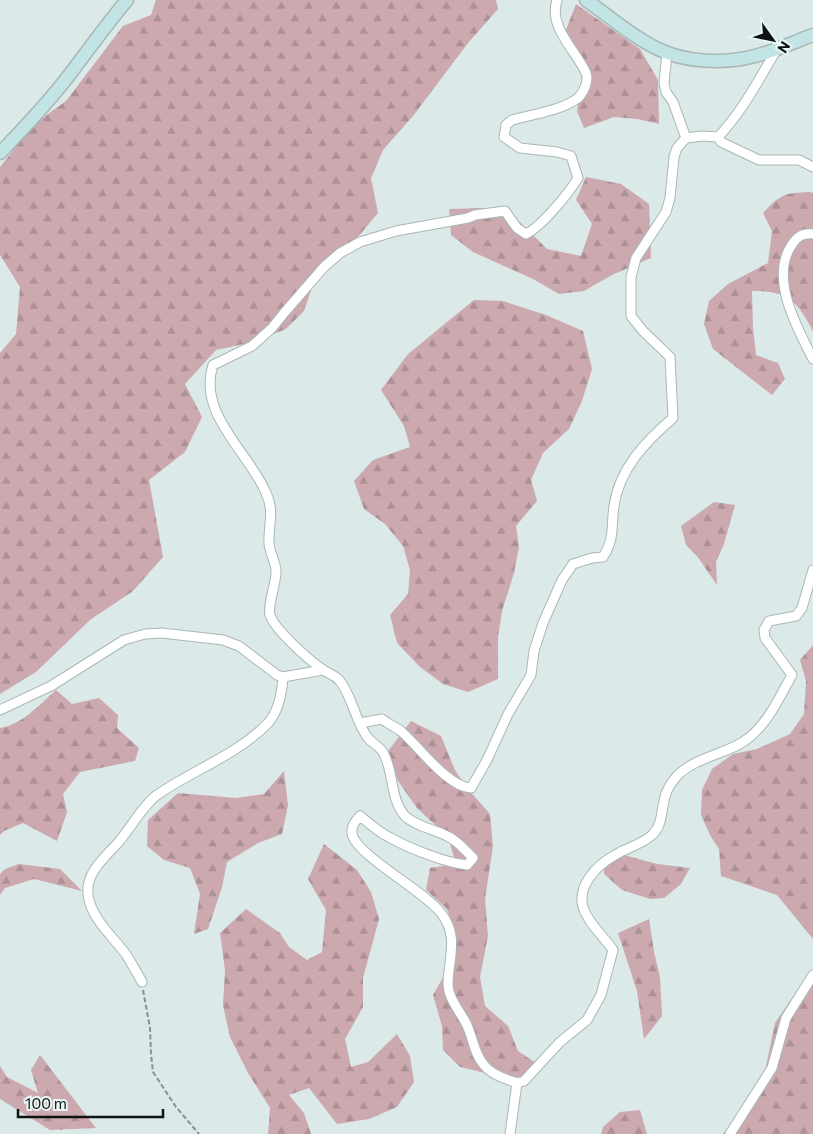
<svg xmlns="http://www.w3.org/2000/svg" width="813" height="1134" viewBox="0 0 813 1134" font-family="Commissioner,sans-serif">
  <defs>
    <pattern id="forest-firs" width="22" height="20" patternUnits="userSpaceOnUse" patternTransform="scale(1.25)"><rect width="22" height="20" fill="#cba9af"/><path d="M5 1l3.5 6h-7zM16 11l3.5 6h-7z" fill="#ad9096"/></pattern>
  </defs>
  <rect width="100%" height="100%" fill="#dbe9e9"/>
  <g fill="url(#forest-firs)">
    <polygon points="156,0 496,0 498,9 468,43 413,116 383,150 371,178 378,213 357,238 330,259 315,279 304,311 286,329 253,342 216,350 185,384 202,417 185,452 149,480 163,557 133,591 90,620 36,672 0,694 0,353 16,334 20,287 0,255 0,167 33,125 66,101 123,26 151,15"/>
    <polygon points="576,4 640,49 658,80 659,124 637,119 614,117 584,128 577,111 583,70 562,40"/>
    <polygon points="586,177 621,184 649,204 651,258 612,275 584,291 559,294 533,279 473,252 451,235 449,209 488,208 520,222 547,249 581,256 592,224 576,200"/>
    <path d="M810 192 813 193V331C796 300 789 291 752 291L753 328 756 355 778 363 785 379 772 395 713 349 704 324 709 301 728 284 768 263 772 231 763 213C781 194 784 193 810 192Z"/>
    <polygon points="474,300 503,301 546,315 583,331 592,369 582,401 569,429 543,453 531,480 537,501 516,526 519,547 514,573 502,611 498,637 498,679 468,692 443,684 420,667 397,643 390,615 408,594 410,570 403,546 385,524 364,509 354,481 373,460 410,447 404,426 381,390 408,354"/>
    <polygon points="714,502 735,505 724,544 716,562 717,585 697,556 686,545 681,526"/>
    <polygon points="813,645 813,939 777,895 721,876 719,849 710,835 701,815 702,790 712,769 733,754 757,749 790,734 804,714 806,681 800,660"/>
    <path d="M56 690 72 704 99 698 118 715 117 728 139 748 135 761 80 772 63 794 67 812 57 841 23 823 4 831 0 835V728C22 725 40 704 56 690Z"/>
    <polygon points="411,721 441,736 455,770 467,788 490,814 493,846 485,899 488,936 480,977 485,1006 508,1026 518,1051 536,1063 523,1080 505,1083 485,1073 460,1067 443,1050 442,1026 433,995 445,974 457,939 447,909 426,890 430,868 456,864 448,837 417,808 398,781 388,751"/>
    <polygon points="284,771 288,805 282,834 258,843 227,862 222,887 208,929 194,934 200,894 190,868 164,860 147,846 148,820 178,793 236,798 264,794"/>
    <polygon points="324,844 357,870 371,892 379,919 363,978 363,1007 345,1039 351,1067 368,1062 397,1034 410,1056 414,1082 397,1107 369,1119 337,1124 309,1088 289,1095 304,1113 311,1134 268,1134 270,1108 248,1073 230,1037 223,1005 225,970 220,933 246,909 280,933 289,947 307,960 322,952 326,910 308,879"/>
    <polygon points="624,855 657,864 690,868 681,884 664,898 650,899 622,890 604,874 604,861"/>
    <polygon points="19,864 60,869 82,891 34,879 5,888 0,895 0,874 5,869"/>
    <polygon points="649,919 654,952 660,977 662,1016 644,1039 637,991 618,933"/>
    <polygon points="813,974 813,1134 723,1134 738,1116 765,1071 775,1023 792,998"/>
    <polygon points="40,1055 96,1128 50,1130 0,1099 0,1066 7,1077 38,1093 31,1070"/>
    <polygon points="640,1110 647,1134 601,1134 603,1127 620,1112"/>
  </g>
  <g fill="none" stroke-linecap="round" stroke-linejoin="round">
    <g stroke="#a9b7b7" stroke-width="11">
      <g id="street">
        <path d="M557 0C548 28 576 50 586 73 589 81 584 92 578 98 563 110 531 115 512 120L506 125 504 137 520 148 557 152 571 156 578 178C569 193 542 226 526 234L517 228 505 211 475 215 468 218 396 231 360 242 340 253 324 267 284 313 272 328 252 346 213 365C197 414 249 452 266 493 275 512 268 525 269 544 270 553 275 561 276 570 277 582 267 605 270 615 274 629 309 660 322 669 328 674 334 674 340 681 353 698 355 721 368 738 373 744 381 747 384 754 394 773 390 801 406 817 418 827 433 829 447 836 457 840 465 850 473 858L467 865C446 863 408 848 389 837 378 832 369 823 360 816 355 821 351 826 352 833 353 853 426 892 441 913 459 936 449 957 448 982 448 987 449 993 451 997 455 1006 461 1014 466 1023 473 1037 474 1054 484 1065 492 1075 506 1079 517 1083L524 1081 560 1042 587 1020 601 995 613 950C604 937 590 925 584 910 575 887 597 865 615 855 626 848 641 845 652 835 663 825 661 810 665 797 666 790 672 782 676 777 694 757 725 755 746 740 768 724 779 698 792 675L765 638 764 630 769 621 796 616 802 608 813 570"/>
        <polyline points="667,53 664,83 666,92 673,102 686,138"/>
        <path d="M718 137C743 111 759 79 777 49"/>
        <path d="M813 234C801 233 797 237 791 246 770 279 797 328 813 359"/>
        <polyline points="0,710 51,686 124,640 145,634 162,633 223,640 239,646 277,675 283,677 323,670"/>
        <path d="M360 723 382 719C388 724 396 727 402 732 420 748 448 787 471 788L487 760 508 714 531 675 534 651 543 623 562 580 573 564 592 558 603 557C615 539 611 526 614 506 619 469 646 441 673 418L670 357 643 331 631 316V277L636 258 666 212 670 198 674 157 677 148 686 138 702 136 718 137 721 142 759 160H799L813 167"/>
        <path d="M142 982C137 973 132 964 127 956 114 937 95 923 89 900 83 876 101 861 116 845 129 831 142 806 157 795 193 770 237 755 268 723 279 711 282 692 283 677"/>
        <polyline points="510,1134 517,1083"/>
        <polyline points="730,1134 772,1068 786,1018 813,975"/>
      </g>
    </g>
    <g stroke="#a9b7b7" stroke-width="15">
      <g id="secondary">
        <path d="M586 0C609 16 631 36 656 48 685 63 724 64 755 56 775 51 794 42 813 35"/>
        <path d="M0 153C24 128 49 102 70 74 89 49 107 24 127 0"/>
      </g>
    </g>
    <polyline stroke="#879191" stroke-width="2" stroke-dasharray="5 2.5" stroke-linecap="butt" points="143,990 150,1028 151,1054 153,1072 176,1107 199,1134"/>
    <use href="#street" stroke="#fff" stroke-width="9"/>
    <use href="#secondary" stroke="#c2e4e4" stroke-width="12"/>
  </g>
  <g transform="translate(773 40) rotate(123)" stroke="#e8f7f6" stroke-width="4" paint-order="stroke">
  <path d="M0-4L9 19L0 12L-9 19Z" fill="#0d1212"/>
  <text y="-8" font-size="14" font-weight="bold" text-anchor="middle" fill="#0d1212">N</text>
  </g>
  <path d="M18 1109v8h145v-8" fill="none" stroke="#0d1212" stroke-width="2.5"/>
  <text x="25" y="1109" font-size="15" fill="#0d1212" stroke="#e8f7f6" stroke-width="4" paint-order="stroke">100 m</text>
</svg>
